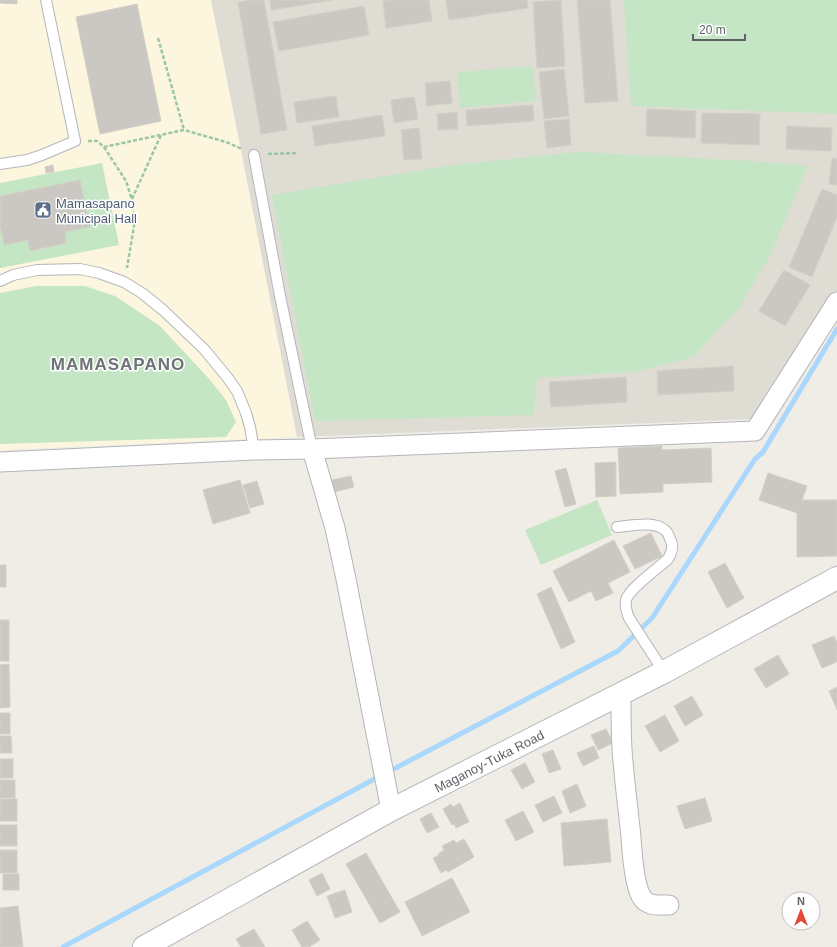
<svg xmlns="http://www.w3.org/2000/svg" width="837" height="947" viewBox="0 0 837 947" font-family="Arial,sans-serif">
  <rect width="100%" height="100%" fill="#efede6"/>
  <polygon fill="#fdf6de" points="0,0 211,0 297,437 0,450"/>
  <polygon fill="#dfdcd4" points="211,0 837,0 837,293 753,419 297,437 239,139"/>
  <g fill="#c4e6c4">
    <polygon points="624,0 837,0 837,114 631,106"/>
    <polygon points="533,66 536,101 460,108 457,72"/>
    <polygon points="577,152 754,161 808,166 770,255 739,308 693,357 640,371 537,378 534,415 315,421 272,195 453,165"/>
    <polygon points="102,163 119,245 0,268 0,225 4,245 28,240 31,251 66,243 65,232 90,227 80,180 0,196 0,183"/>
    <polygon points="36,286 85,286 115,296 160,326 210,380 226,400 236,422 226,437 0,444 0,293"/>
    <polygon points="597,500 612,535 541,565 525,530"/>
  </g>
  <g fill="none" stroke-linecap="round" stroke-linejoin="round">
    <g stroke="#a9d8fc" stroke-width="5">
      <polyline points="388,772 618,651 652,618 755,459 763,452 837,329"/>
      <polyline points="63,947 380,776"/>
    </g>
  </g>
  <g fill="#cbc8c3" stroke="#d4cfc5">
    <polygon points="0,0 17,0 17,4 0,3"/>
    <polygon points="251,0 264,0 287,130 261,134 238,2"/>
    <polygon points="270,0 332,0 271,10"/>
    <polygon points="388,0 429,0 432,21 386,28 383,1"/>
    <polygon points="446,0 527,0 528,8 449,20"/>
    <polygon points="561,0 565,66 537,68 533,2"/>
    <polygon points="577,0 610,0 618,101 585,103"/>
    <polygon points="137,4 161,121 100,134 76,17"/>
    <polygon points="364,6 369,35 279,51 273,22"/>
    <polygon points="564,69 569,116 544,119 539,72"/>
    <polygon points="450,81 452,103 427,106 425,83"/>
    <polygon points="336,96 339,117 297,123 294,102"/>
    <polygon points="414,97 418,119 394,123 391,100"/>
    <polygon points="533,105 534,121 467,126 466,110"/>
    <polygon points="647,109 696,111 695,138 646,136"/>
    <polygon points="457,112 458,129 438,130 437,114"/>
    <polygon points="702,113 760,114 759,145 701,143"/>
    <polygon points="382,115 385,136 315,146 312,126"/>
    <polygon points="569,119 571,145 547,148 544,121"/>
    <polygon points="787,126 832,128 831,151 786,149"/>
    <polygon points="419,128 422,159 404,160 401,130"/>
    <polygon points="832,158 837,159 837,185 829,184"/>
    <polygon points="53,165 54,172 46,173 45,167"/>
    <polygon points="80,180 90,227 65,232 66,243 30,251 28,240 4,245 0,225 0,196"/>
    <polygon points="822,189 837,195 837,217 812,277 789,267"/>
    <polygon points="784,270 810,285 785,326 759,311"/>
    <polygon points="733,366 734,391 658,395 657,371"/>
    <polygon points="626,377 627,402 551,407 549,382"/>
    <polygon points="662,446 662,450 711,448 712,482 663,484 663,492 620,494 618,448"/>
    <polygon points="616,462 616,496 596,497 595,463"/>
    <polygon points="566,468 576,504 565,507 555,471"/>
    <polygon points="768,473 807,486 802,500 837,500 837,556 797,557 797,513 759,500"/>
    <polygon points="351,476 354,487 334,492 332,480"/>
    <polygon points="240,480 250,513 213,524 203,490"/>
    <polygon points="257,481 264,504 250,508 243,485"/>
    <polygon points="651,533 662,556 635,569 623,546"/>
    <polygon points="614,540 630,572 608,583 613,593 596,601 591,591 569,602 553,571"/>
    <polygon points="725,563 744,598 727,608 708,572"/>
    <rect x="0" y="565" width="6" height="22"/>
    <polygon points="551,587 575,642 561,649 537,594"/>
    <rect x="0" y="620" width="9" height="41"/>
    <polygon points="834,636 837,642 837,662 822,668 812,645"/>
    <polygon points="778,655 789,674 766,688 754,669"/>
    <polygon points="9,664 10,707 0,708 0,665"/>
    <polygon points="837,687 837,710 829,691"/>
    <polygon points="692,696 703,715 685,726 674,706"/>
    <rect x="0" y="713" width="10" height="21"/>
    <polygon points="665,715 679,741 660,752 645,726"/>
    <polygon points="606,729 613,743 598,750 591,735"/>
    <polygon points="0,736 11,736 12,753 0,753"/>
    <polygon points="594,746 599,758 583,766 577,753"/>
    <polygon points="553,750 561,769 549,773 542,754"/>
    <rect x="0" y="759" width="13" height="19"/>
    <polygon points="525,763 535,782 522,789 511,770"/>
    <rect x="0" y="780" width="15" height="18"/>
    <polygon points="577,784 586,806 570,813 562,791"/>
    <polygon points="554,796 562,813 543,822 535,805"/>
    <polygon points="705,798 712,821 685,829 677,806"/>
    <rect x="0" y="799" width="17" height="22"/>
    <polygon points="460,803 469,822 456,828 454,824 452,825 443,809 451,804 453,807"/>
    <polygon points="523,811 534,832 516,841 505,820"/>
    <polygon points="431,813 439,827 427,833 420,819"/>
    <polygon points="607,819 611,862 564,866 561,823"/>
    <rect x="0" y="825" width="17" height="21"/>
    <polygon points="464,839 474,857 448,872 446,870 441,873 433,858 439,855 438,854 444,850 442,846 454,840 456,843"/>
    <rect x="0" y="850" width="17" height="23"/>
    <polygon points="366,853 400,912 380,923 346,864"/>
    <polygon points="322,873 330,889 317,896 309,880"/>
    <rect x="3" y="874" width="16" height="16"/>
    <polygon points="452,878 470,912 422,936 405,902"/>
    <polygon points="345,890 352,912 335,918 327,896"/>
    <polygon points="18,906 23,947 0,947 0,908"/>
    <polygon points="307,921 320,940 309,947 302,947 292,930"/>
    <polygon points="254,929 265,947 241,947 236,939"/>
  </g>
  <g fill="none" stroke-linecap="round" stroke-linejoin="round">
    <g stroke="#b3b6ba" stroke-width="12">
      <g id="service">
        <polyline points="254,155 280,296 312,449"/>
        <polyline points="0,164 27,160 42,155 75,141 46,0"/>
        <polyline points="0,281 13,275 37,270 80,269 99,273 124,282 142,293 163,310 204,349 227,377 237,391 246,413 250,427 254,450"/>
        <path d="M617 527C631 526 655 520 666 531 668 533 669 536 670 539 674 546 672 552 668 559 659 567 628 590 626 600 625 606 627 613 629 618L664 672"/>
      </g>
    </g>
    <g stroke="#b3b6ba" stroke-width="21">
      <g id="minor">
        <polyline points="312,449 335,528 346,579 391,810"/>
        <polyline points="0,462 254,450 312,449 755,431 837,302"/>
        <path d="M621 694C621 713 621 731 622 749 624 778 628 808 631 837 632 853 634 883 641 896 647 907 659 905 669 905"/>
      </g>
    </g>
    <g stroke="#b5b8bd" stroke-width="24">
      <polyline id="secondary" points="144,947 391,810 664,672 837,578"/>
    </g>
    <g stroke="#9dc6a9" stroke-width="2.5" stroke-dasharray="4 2" stroke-linecap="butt">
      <polyline points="158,38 184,130"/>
      <polyline points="88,141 97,141 104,147 184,130 226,142 242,149"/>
      <polyline points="104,147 126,181 132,200 134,226 127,268"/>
      <polyline points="268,154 298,153"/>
      <polyline points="132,199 161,135"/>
    </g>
    <use href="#service" stroke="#fff" stroke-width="10"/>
    <use href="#minor" stroke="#fff" stroke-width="19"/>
    <use href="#secondary" stroke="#fff" stroke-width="22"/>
  </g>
  <defs>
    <g id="civic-square" transform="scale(0.9)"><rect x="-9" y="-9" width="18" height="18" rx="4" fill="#5c6f8a" stroke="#fff"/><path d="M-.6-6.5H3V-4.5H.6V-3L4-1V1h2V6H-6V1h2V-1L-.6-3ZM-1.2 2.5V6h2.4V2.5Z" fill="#fff"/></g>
  </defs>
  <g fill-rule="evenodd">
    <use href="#civic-square" x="43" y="210"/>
  </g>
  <g text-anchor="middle" stroke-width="3" stroke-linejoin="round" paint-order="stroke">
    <g font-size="13" fill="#4e5e75" stroke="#fff" text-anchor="start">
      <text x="56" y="208">Mamasapano<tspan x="56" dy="15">Municipal Hall</tspan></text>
    </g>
    <g font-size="13" fill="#5e6166" stroke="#fff">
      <text transform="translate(489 761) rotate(-27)" y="5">Maganoy-Tuka Road</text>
    </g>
    <g font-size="17" font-weight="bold" letter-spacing="1" fill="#6f7378" stroke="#fff">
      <text x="118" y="370">MAMASAPANO</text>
    </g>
  </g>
  <g transform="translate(801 911)"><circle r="19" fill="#ffffff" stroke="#bfc0c2"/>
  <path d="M0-3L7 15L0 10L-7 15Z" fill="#e44638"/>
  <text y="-6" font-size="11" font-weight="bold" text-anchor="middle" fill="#5e6166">N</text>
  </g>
  <path d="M693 34v6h52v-6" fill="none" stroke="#5e6166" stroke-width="2"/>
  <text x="699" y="34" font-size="12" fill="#5e6166" stroke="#ffffff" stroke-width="3" paint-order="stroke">20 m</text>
</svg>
